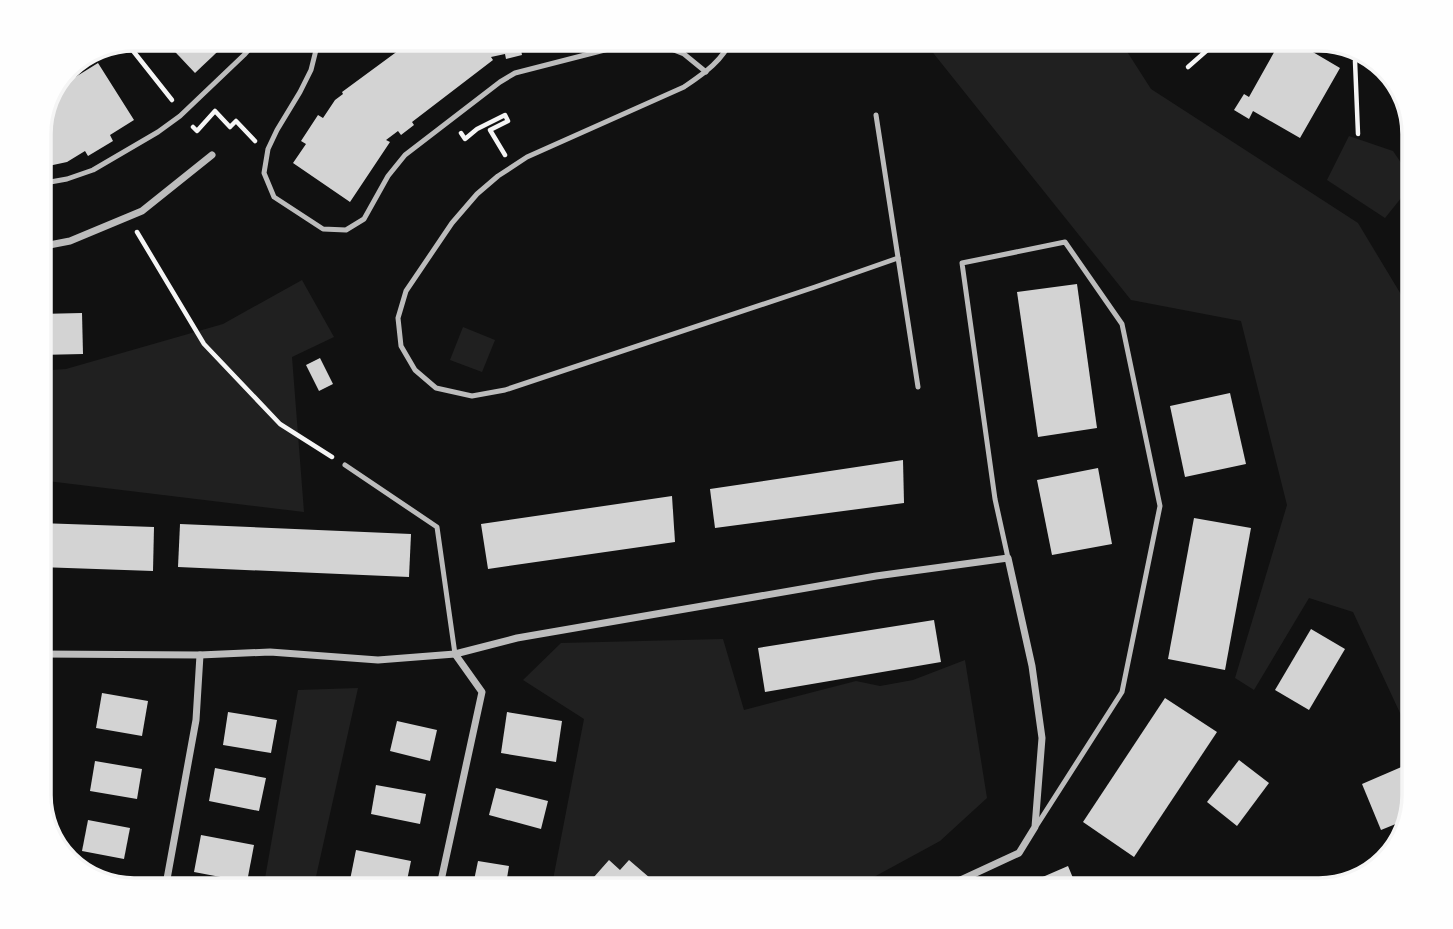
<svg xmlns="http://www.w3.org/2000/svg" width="1453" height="929" viewBox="0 0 1453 929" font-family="Barlow,sans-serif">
  <rect width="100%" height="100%" fill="#111"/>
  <g fill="#202020">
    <polygon points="922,39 1119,39 1151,89 1358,223 1414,316 1414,468 1405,551 1414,585 1414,743 1353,612 1309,598 1254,690 1235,678 1287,505 1241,321 1131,300"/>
    <polygon points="1349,136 1393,151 1414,182 1385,218 1327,180"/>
    <polygon points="302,280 334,337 292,357 304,512 39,480 39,371 66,369 223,324"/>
    <polygon points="463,327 495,340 482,372 450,360"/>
    <polygon points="723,639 744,710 856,681 880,686 913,680 965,660 987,798 940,841 850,890 551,890 584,719 523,680 561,643"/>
    <polygon points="358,688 313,890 263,890 298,690"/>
  </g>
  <g fill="#d3d3d3">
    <polygon points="162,38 232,38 195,73"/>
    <polygon points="408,38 560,38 562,44 548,48 547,43 521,50 522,55 506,59 505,54 491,57 493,60 412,122 414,125 401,135 398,131 386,140 390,142 350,202 293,163 306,144 301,141 318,115 323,118 335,100 343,94 342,92 410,42"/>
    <polygon points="1282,38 1289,38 1340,68 1300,138 1253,111 1249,119 1234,110 1244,94 1249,97"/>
    <polygon points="98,63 134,120 110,135 113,141 88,156 85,151 67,162 39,168 39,128 56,89"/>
    <polygon points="1389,72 1402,86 1414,128 1414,148 1410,149 1404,133 1412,129"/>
    <polygon points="1077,284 1097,428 1038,437 1017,292"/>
    <polygon points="82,313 83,354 39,355 39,314"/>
    <polygon points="320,358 333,384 319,391 306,365"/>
    <polygon points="1230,393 1246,464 1185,477 1170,406"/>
    <polygon points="903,460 904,503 715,528 710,489"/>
    <polygon points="1098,468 1112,544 1052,555 1037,480"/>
    <polygon points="672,496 675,542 488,569 481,524"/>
    <polygon points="1194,518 1251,528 1225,670 1168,659"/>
    <polygon points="39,523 154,527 153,571 39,567"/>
    <polygon points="180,524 411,534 409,577 178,567"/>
    <polygon points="934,620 941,662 765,692 758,648"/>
    <polygon points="1311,629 1345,649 1309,710 1275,690"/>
    <polygon points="102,693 148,701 142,736 96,728"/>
    <polygon points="1165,698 1217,732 1134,857 1083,822"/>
    <polygon points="228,712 277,720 271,753 223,745"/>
    <polygon points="507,712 562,721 556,762 501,753"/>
    <polygon points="397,721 437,730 430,761 390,751"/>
    <polygon points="1239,760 1269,783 1237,826 1207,802"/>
    <polygon points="95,761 142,769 137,799 90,791"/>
    <polygon points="1406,765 1414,785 1414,796 1408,819 1381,830 1362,784"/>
    <polygon points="215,768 266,778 259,811 209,801"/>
    <polygon points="376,785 426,794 420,824 371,814"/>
    <polygon points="496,788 548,801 541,829 489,815"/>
    <polygon points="88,820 130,828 124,859 82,851"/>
    <polygon points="201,835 254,845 247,882 194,872"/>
    <polygon points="356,850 411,861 405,890 350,880"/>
    <polygon points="609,860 620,870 629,860 650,878 639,890 591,890 586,886"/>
    <polygon points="478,861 509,866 505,890 472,890"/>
    <polygon points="1068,866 1078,890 1011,890 1038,879"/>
  </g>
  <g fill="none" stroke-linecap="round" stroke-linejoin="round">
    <g stroke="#f5f5f5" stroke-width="4.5">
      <polyline points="126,42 172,100"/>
      <polyline points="1355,61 1358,134"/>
      <polyline points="1188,67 1221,38"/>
      <polyline points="193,127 197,131 215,111 230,127 236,121 255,141"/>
      <polyline points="461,133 465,139 477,129 505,115 508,121 490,130 505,155"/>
      <polyline points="137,232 204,344 280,424 332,457"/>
    </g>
    <g stroke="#bcbcbc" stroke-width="5">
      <polyline points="319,38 311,70 300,92 277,130 268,149 264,173 274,197 323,229 346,230 364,219 388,176 405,155 500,82 515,73 628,44 656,43 684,54 706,72"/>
      <path d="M732 38C723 61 703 74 684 87L527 157 498 176 477 194 452 223 406 291 398 318 401 346 415 370 436 388 472 396 505 390 815 287 898 258"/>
      <polyline points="317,45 331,38"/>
      <polyline points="876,115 918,387"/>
      <polyline points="39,184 67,179 93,170 158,132 180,116 244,55 259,38"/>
      <polyline points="345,465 437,527 455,654"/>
      <polyline points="1008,558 995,499 962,263 1065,242 1122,324 1160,506 1122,692 1037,825"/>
    </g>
    <g stroke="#bcbcbc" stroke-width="7">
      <polyline points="39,247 70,241 142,211 212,155"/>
      <polyline points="39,654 200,655 270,652 378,660 455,654 517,638 876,576 1008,558 1032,666 1042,738 1035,827 1019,853 939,890"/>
      <polyline points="165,890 196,720 200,655"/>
      <polyline points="439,890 482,692 455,654"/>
    </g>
  </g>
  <path d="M0 0H1453V929H0ZM134 51H1319A83 83 0 0 1 1402 134V795A83 83 0 0 1 1319 878H134A83 83 0 0 1 51 795V134A83 83 0 0 1 134 51Z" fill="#fefefe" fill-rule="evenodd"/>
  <path fill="none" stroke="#f5f5f5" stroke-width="3.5" d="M134 51H1319A83 83 0 0 1 1402 134V795A83 83 0 0 1 1319 878H134A83 83 0 0 1 51 795V134A83 83 0 0 1 134 51Z"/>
</svg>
